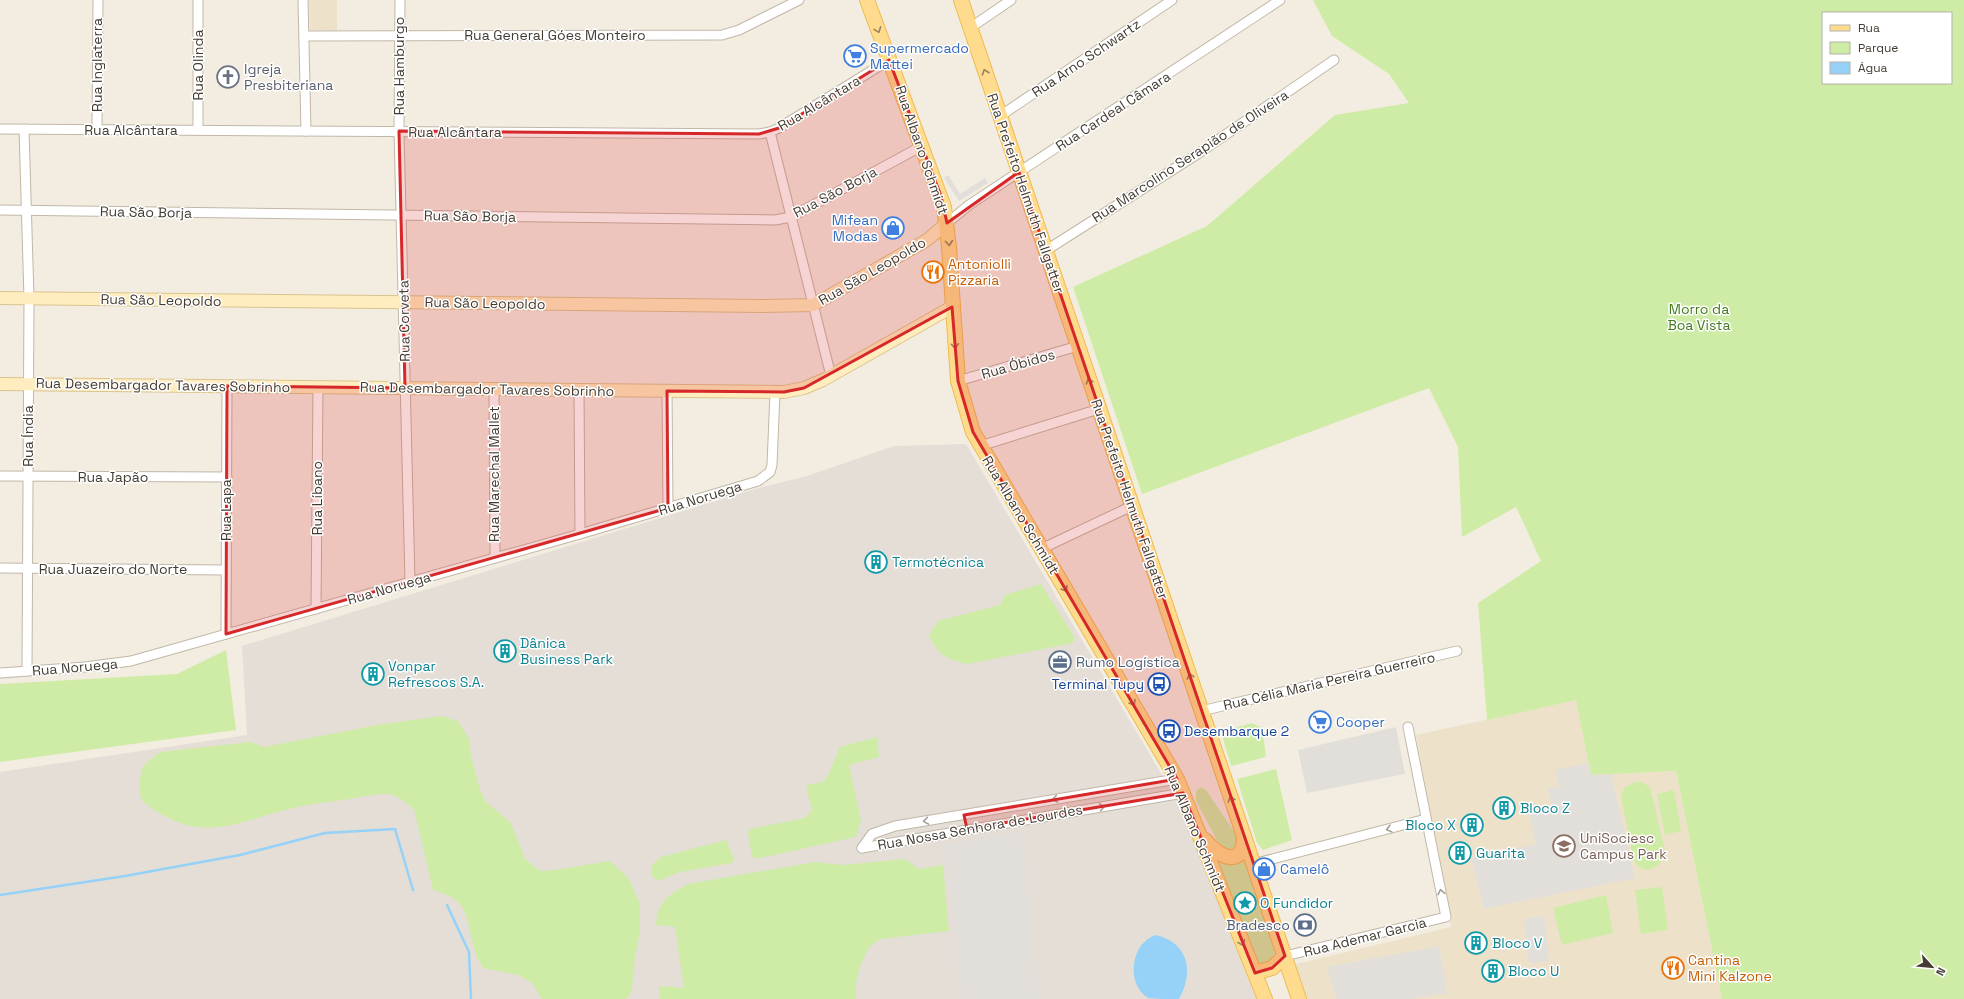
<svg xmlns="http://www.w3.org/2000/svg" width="1964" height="999" viewBox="0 0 1964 999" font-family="'Space Grotesk',sans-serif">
  <rect width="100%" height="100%" fill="#f3ede1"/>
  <polygon fill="#e4ded7" points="966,444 1178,802 1256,999 0,999 0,772 247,735 242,646 755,489 807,476 894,446"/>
  <g fill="#ede2c9">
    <polygon points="309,0 337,0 337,30 310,30"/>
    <polygon points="1576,700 1591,775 1676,771 1722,999 1304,999 1292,965 1451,927 1416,735"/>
  </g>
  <g fill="#ceeca5" fill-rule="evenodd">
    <path d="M1313 0H1964V999H1722L1676 771 1591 775 1576 700 1487 720 1478 603 1541 561 1516 507 1462 537 1458 447 1429 388 1142 494 1073 287 1207 226 1335 115 1409 103 1389 74 1332 36ZM1823 13H1951V83H1823Z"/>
    <path d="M1041 584 1075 638 1073 643 968 664C945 658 939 657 929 635L938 621 1000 605 1005 595Z"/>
    <polygon points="226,650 236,730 0,762 0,684 177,674"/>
    <path d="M441 716 458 721 469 739 471 756 480 790 486 802 511 823 525 859 540 871C564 870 586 864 610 861L629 879 640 904V931L635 957 632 988 629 997 625 999H542L532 983 518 975 483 968C480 963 476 957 475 951 465 920 472 900 433 890L414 809C407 803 397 795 388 794 378 793 359 798 349 799 329 802 308 804 289 809 228 825 197 845 141 800L139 782 143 766 160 752 250 742 264 747 377 725Z"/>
    <polygon points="1252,723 1262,728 1266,756 1262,758 1231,766 1221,732"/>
    <polygon points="877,737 879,757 849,765 861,820 856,837 755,859 752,856 748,834 750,829 805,818 812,811 806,785 823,782 828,775 840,747"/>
    <polygon points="1276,769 1292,840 1263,850 1257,843 1237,779"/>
    <path d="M1635 782H1642L1650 787 1665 851C1662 863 1658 868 1646 870L1639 867 1634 861 1621 797 1624 788Z"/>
    <polygon points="1201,787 1206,790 1237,836 1238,845 1234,849 1226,850 1220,846 1196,801 1196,791"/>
    <polygon points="1674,790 1681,831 1665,835 1657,794"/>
    <polygon points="726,840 734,859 732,863 680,872 658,881 651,875 652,865 661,857"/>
    <polygon points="1244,853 1275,952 1272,962 1258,965 1213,856"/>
    <path d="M905 859 919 869 943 865 949 931 880 939 869 947 860 966 856 983V999H660L659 986 684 988 675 927 656 925C658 901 668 895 688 884L815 862 843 865Z"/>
    <polygon points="1662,887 1668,930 1641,934 1635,890"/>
    <polygon points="1606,895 1613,933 1562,945 1553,908"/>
  </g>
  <g fill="#e2dfdb">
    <polygon points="948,175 960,194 985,178 988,183 959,201 944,178"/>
    <polygon points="1396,727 1405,774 1307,793 1298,750"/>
    <polygon points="1588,763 1591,775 1611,774 1635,878 1484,909 1471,858 1536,844 1529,814 1552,808 1548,789 1559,786 1555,770"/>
    <polygon points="1021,831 1039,999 962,999 945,846"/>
    <polygon points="1544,916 1549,961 1529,963 1524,919"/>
    <polygon points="1439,946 1447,993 1411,999 1336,999 1327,967"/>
  </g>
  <path fill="#96d2f7" d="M1156 935C1189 943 1194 972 1179 999 1171 999 1155 999 1148 998 1125 984 1131 942 1156 935Z"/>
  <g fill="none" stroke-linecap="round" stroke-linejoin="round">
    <g stroke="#96d2f7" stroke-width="2.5">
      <polyline points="0,895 125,876 240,855 325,833 395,829 413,890"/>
      <polyline points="447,905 469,952 471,999"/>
    </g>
    <g stroke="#c1b7a6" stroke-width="11">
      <g id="street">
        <polyline points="303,0 306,131"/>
        <polyline points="400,0 399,131 410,582"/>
        <polyline points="970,28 1011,0"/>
        <polyline points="304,36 722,35 739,30 799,0"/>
        <polyline points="1000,116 1172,0"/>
        <polyline points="0,129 759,134 770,132 779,128 889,60"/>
        <polyline points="24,129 29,298 27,671"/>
        <polyline points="97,129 98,0"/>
        <polyline points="198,130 198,0"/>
        <polyline points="770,132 831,376"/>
        <polyline points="0,210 775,220 791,217 922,146"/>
        <polyline points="947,223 969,205 1280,0"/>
        <polyline points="1045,251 1199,153 1334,60"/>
        <polyline points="958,381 1078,346"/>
        <polyline points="494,389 495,558"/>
        <polyline points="579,390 580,534"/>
        <polyline points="667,391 668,508"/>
        <polyline points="980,446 1099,409"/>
        <polyline points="0,476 227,477"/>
        <polyline points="1041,549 1132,506"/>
        <polyline points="0,568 226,570"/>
        <polyline points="316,609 318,387"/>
        <polyline points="226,634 227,386"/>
        <polyline points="0,673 85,667 131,661 580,534 758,481 770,472 772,465 775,392"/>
        <polyline points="1201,711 1457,651"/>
        <polyline points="862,848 872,834 895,826 1177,779"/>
        <polyline points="862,848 1183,793"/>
        <polyline points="1253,864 1426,819"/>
        <polyline points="1285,956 1446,917 1408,727"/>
      </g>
    </g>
    <g stroke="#dac48e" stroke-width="14">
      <g id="secondary">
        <polyline points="0,298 763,306 813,305 927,240 947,223"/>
        <polyline points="0,384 784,392 804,388 823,380 952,307"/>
      </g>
    </g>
    <g stroke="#eebb53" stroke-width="16">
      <g id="primary">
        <polyline points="867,0 944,207 949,247 958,381 973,432 1177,779 1265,999"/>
        <polyline points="961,0 1299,999"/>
        <path d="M1205 840C1219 858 1244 869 1244 836"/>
        <polyline points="1255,973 1272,968 1285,956"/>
      </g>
    </g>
    <use href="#street" stroke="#fff" stroke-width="9"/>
    <use href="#secondary" stroke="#ffedbf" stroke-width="12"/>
    <use href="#primary" stroke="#ffdb8e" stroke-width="14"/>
  </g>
  <defs><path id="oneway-chevron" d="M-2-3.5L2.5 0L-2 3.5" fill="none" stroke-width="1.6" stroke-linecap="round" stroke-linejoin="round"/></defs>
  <g stroke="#98845b">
    <use href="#oneway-chevron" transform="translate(878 30) rotate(69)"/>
    <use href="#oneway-chevron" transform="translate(985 72) rotate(-109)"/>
    <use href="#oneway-chevron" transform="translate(949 243) rotate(85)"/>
    <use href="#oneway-chevron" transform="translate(955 346) rotate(86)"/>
    <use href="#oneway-chevron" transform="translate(1089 381) rotate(-109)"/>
    <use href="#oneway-chevron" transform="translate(1065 589) rotate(59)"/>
    <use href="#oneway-chevron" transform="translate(1190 676) rotate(-109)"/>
    <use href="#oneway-chevron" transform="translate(1133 703) rotate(59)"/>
    <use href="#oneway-chevron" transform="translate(1231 799) rotate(-109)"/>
    <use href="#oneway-chevron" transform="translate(1242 943) rotate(68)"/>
  </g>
  <g stroke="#a29e98">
    <use href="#oneway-chevron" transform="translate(1055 799) rotate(170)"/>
    <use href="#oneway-chevron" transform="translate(1102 807) rotate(-10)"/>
    <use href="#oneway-chevron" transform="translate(926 821) rotate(171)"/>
    <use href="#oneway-chevron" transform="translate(1389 829) rotate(165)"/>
    <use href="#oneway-chevron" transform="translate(1441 892) rotate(-101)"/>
  </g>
  <path fill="#d62828" fill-opacity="0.2" stroke="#d62828" stroke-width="3" stroke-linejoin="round" d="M889 60 941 196 947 223 1019 172 1285 956 1272 968 1255 973 1183 793 967 829 964 815 1177 779 973 432 958 381 952 307 804 388 784 392 667 391 668 508 226 634 227 386 405 388 399 131 759 134 779 128Z"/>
  <defs>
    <g id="supermarket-ring" transform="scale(1.15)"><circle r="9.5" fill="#fff" stroke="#3f7fe0" stroke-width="1.5"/><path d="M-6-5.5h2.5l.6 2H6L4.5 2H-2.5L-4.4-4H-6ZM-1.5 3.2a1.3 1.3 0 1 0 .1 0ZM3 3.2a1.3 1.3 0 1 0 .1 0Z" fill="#3f7fe0"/></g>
    <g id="church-ring" transform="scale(1.15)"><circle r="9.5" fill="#fff" stroke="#6b7280" stroke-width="1.5"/><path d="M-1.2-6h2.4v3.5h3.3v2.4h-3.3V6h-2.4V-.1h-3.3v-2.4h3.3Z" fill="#6b7280"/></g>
    <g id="shop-ring" transform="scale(1.15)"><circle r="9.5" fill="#fff" stroke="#3f7fe0" stroke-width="1.5"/><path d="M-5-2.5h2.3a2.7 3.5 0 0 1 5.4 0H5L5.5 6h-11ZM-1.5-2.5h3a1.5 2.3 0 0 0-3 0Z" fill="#3f7fe0"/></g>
    <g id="restaurant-ring" transform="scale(1.15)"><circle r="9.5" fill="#fff" stroke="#e8710a" stroke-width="1.5"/><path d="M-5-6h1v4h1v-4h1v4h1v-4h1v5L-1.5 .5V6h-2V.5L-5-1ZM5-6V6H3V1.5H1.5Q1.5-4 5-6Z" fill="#e8710a"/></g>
    <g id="building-ring" transform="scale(1.15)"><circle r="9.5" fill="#fff" stroke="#0f9aa8" stroke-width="1.5"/><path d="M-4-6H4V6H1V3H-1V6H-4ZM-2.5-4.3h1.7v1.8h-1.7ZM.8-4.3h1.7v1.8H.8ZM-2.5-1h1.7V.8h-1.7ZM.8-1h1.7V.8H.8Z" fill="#0f9aa8"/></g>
    <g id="office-ring" transform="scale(1.15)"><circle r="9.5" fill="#fff" stroke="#5c6f8a" stroke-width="1.5"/><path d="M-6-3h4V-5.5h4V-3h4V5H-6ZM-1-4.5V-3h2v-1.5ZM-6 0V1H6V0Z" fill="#5c6f8a"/></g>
    <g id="bus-ring" transform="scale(1.15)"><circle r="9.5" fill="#fff" stroke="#1a4fb4" stroke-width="1.5"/><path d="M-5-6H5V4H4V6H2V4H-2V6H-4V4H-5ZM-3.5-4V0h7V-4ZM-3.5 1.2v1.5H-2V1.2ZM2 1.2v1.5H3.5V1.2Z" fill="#1a4fb4"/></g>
    <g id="university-ring" transform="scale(1.15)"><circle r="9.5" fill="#fff" stroke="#8d6e63" stroke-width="1.5"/><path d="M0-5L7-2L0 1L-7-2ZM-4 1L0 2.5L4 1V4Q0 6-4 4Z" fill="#8d6e63"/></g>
    <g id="sight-ring" transform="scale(1.15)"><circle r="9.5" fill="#fff" stroke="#0f9aa8" stroke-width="1.5"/><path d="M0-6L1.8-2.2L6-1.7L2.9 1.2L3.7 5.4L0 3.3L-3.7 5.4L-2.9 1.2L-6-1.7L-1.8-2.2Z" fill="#0f9aa8"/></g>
    <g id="bank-ring" transform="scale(1.15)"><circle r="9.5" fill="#fff" stroke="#5c6f8a" stroke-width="1.5"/><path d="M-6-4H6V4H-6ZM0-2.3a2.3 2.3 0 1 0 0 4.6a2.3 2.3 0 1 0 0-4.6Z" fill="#5c6f8a"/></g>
  </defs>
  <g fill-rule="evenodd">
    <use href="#supermarket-ring" x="855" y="56"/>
    <use href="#church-ring" x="228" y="77"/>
    <use href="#shop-ring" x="893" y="228"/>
    <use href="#restaurant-ring" x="933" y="272"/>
    <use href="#building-ring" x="876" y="562"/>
    <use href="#building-ring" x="505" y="651"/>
    <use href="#office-ring" x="1060" y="662"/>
    <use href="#building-ring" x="373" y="674"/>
    <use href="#bus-ring" x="1159" y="684"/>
    <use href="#supermarket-ring" x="1320" y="722"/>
    <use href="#bus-ring" x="1169" y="731"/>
    <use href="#building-ring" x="1504" y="808"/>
    <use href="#building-ring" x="1472" y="825"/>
    <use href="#university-ring" x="1564" y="846"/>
    <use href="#building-ring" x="1460" y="853"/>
    <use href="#shop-ring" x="1264" y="869"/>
    <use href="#sight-ring" x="1245" y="903"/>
    <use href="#bank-ring" x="1305" y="925"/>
    <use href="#building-ring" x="1476" y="943"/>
    <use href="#restaurant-ring" x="1673" y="968"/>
    <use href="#building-ring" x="1493" y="971"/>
  </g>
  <g text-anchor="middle" stroke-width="3" stroke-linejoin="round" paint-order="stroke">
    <g font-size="14" fill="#443c32" stroke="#fff">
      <text x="555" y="40">Rua General Góes Monteiro</text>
      <text transform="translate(1086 58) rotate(-34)" y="5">Rua Arno Schwartz</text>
      <text transform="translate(97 65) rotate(-90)" y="5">Rua Inglaterra</text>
      <text transform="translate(198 65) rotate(-90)" y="5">Rua Olinda</text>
      <text transform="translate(399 66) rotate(-90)" y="5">Rua Hamburgo</text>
      <text transform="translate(819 103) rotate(-31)" y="5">Rua Alcântara</text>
      <text transform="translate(1113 111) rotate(-33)" y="5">Rua Cardeal Câmara</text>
      <text x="131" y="135">Rua Alcântara</text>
      <text x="455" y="137">Rua Alcântara</text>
      <text transform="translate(922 150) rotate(71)" y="5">Rua Albano Schmidt</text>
      <text transform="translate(1190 156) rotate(-33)" y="5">Rua Marcolino Serapião de Oliveira</text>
      <text transform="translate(835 192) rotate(-28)" y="5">Rua São Borja</text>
      <text transform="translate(1026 193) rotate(71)" y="5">Rua Prefeito Helmuth Fallgatter</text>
      <text transform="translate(146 212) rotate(1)" y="5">Rua São Borja</text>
      <text transform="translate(470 216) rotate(1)" y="5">Rua São Borja</text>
      <text transform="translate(872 271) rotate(-30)" y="5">Rua São Leopoldo</text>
      <text transform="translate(161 300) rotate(1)" y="5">Rua São Leopoldo</text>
      <text transform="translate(485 303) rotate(1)" y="5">Rua São Leopoldo</text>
      <text transform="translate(404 321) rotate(-91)" y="5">Rua Corveta</text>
      <text transform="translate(1018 364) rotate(-16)" y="5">Rua Óbidos</text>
      <text transform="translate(163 385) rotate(1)" y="5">Rua Desembargador Tavares Sobrinho</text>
      <text transform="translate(487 389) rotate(1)" y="5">Rua Desembargador Tavares Sobrinho</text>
      <text transform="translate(28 436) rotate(-90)" y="5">Rua Índia</text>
      <text transform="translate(494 474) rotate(-90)" y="5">Rua Marechal Mallet</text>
      <text x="113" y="482">Rua Japão</text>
      <text transform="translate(317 498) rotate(-90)" y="5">Rua Líbano</text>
      <text transform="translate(700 498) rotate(-17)" y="5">Rua Noruega</text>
      <text transform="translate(1130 499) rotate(71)" y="5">Rua Prefeito Helmuth Fallgatter</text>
      <text transform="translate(226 510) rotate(-90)" y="5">Rua Lapa</text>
      <text transform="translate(1021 515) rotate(59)" y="5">Rua Albano Schmidt</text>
      <text x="113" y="574">Rua Juazeiro do Norte</text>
      <text transform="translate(389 588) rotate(-16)" y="5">Rua Noruega</text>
      <text transform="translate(75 667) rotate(-5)" y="5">Rua Noruega</text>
      <text transform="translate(1329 681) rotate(-13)" y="5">Rua Célia Maria Pereira Guerreiro</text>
      <text transform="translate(980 827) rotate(-10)" y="5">Rua Nossa Senhora de Lourdes</text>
      <text transform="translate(1195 829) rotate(67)" y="5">Rua Albano Schmidt</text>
      <text transform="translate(1365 937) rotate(-14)" y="5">Rua Ademar Garcia</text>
    </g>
    <g font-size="14" fill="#366cbe" stroke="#fff" text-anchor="start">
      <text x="870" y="53">Supermercado<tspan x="870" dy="16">Mattei</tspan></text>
      <text x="878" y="225" text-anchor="end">Mifean<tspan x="878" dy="16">Modas</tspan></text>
      <text x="1336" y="727">Cooper</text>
      <text x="1280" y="874">Camelô</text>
    </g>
    <g font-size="14" fill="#5b616d" stroke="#fff" text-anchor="start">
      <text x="244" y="74">Igreja<tspan x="244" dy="16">Presbiteriana</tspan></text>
    </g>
    <g font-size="14" fill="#c56008" stroke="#fff" text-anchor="start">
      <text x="948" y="269">Antoniolli<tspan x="948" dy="16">Pizzaria</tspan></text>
      <text x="1688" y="965">Cantina<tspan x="1688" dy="16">Mini Kalzone</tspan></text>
    </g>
    <g font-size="14" fill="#457a20" stroke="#fff">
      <text x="1699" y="314">Morro da<tspan x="1699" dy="16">Boa Vista</tspan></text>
    </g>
    <g font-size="14" fill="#0d838f" stroke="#fff" text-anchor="start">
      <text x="892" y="567">Termotécnica</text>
      <text x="520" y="648">Dânica<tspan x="520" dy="16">Business Park</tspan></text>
      <text x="388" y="671">Vonpar<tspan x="388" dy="16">Refrescos S.A.</tspan></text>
      <text x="1520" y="813">Bloco Z</text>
      <text x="1456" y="830" text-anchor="end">Bloco X</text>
      <text x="1476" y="858">Guarita</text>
      <text x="1260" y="908">O Fundidor</text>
      <text x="1492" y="948">Bloco V</text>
      <text x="1508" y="976">Bloco U</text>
    </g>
    <g font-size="14" fill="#4e5e75" stroke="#fff" text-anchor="start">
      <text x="1076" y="667">Rumo Logística</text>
      <text x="1290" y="930" text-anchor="end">Bradesco</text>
    </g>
    <g font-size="14" fill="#164399" stroke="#fff" text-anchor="end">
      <text x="1144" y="689">Terminal Tupy</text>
      <text x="1184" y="736" text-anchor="start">Desembarque 2</text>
    </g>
    <g font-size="14" fill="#785e54" stroke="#fff" text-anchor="start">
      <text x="1580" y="843">UniSociesc<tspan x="1580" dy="16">Campus Park</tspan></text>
    </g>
  </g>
  <rect x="1822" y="12" width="130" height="72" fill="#ffffff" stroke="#b4b1ad"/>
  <rect x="1830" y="25" width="20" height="6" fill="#ffdb8e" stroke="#b4b1ad"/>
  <text x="1858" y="32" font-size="12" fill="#443c32">Rua</text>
  <rect x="1830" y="42" width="20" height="12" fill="#ceeca5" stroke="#b4b1ad"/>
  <text x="1858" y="52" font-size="12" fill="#443c32">Parque</text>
  <rect x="1830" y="62" width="20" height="12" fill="#96d2f7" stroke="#b4b1ad"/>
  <text x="1858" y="72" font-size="12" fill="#443c32">Água</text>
  <g transform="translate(1932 967) rotate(117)" stroke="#ffffff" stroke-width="3" paint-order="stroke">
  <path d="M0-3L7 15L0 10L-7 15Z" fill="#443c32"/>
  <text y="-6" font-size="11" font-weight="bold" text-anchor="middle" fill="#443c32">N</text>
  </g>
</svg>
